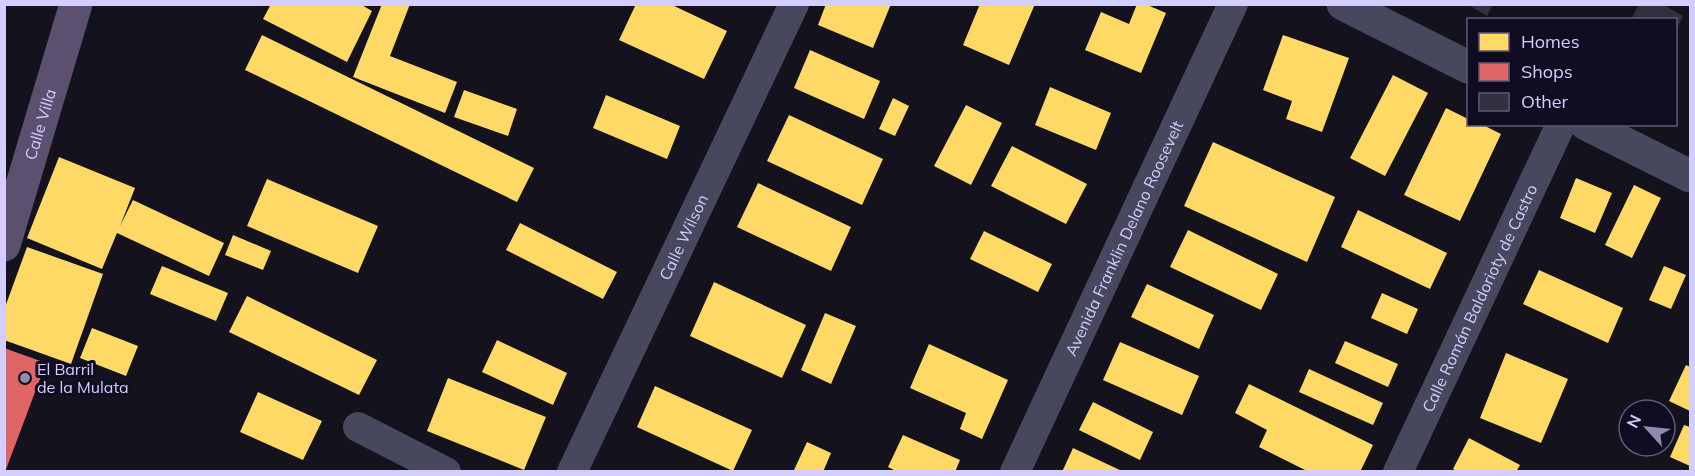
<svg xmlns="http://www.w3.org/2000/svg" width="1695" height="476" viewBox="0 0 1695 476" font-family="Mulish,sans-serif">
  <rect width="100%" height="100%" fill="#14121d"/>
  <g fill="#ffd966">
    <polygon points="271,4 360,4 372,11 347,62 263,19"/>
    <polygon points="382,4 410,4 390,56 457,82 445,113 353,77"/>
    <polygon points="636,4 670,4 727,31 704,79 619,40"/>
    <polygon points="826,4 891,4 873,48 818,25"/>
    <polygon points="980,4 1035,4 1009,65 963,45"/>
    <polygon points="1137,4 1145,4 1166,13 1141,73 1085,50 1101,12 1129,24"/>
    <polygon points="262,35 534,168 517,202 245,70"/>
    <polygon points="1283,35 1349,58 1322,132 1286,119 1292,101 1263,90"/>
    <polygon points="810,50 880,81 864,119 794,88"/>
    <polygon points="1393,75 1428,93 1385,176 1350,158"/>
    <polygon points="1050,87 1111,113 1096,150 1035,125"/>
    <polygon points="464,90 517,109 508,136 454,117"/>
    <polygon points="606,95 680,126 667,159 593,128"/>
    <polygon points="893,98 909,106 895,136 879,129"/>
    <polygon points="966,105 1002,123 971,185 934,166"/>
    <polygon points="1446,108 1468,119 1468,124 1481,124 1501,134 1460,221 1404,195"/>
    <polygon points="789,115 883,159 862,205 767,161"/>
    <polygon points="1213,142 1335,197 1307,262 1184,206"/>
    <polygon points="1012,146 1087,184 1066,224 991,186"/>
    <polygon points="59,157 135,188 120,226 133,200 224,243 209,276 117,233 102,269 27,238"/>
    <polygon points="1576,178 1612,193 1595,233 1560,218"/>
    <polygon points="267,179 378,226 358,273 247,226"/>
    <polygon points="758,183 851,227 831,271 737,227"/>
    <polygon points="1634,185 1661,198 1632,258 1605,245"/>
    <polygon points="1358,210 1447,253 1430,289 1341,247"/>
    <polygon points="520,223 617,272 603,299 506,250"/>
    <polygon points="1188,230 1278,274 1261,310 1170,267"/>
    <polygon points="984,231 1052,264 1038,292 970,259"/>
    <polygon points="233,235 271,251 263,270 225,255"/>
    <polygon points="27,247 103,274 71,364 4,340 4,310"/>
    <polygon points="162,266 228,293 216,321 150,294"/>
    <polygon points="1664,266 1686,275 1671,309 1649,300"/>
    <polygon points="1539,270 1623,308 1608,343 1523,304"/>
    <polygon points="714,282 806,325 782,378 690,336"/>
    <polygon points="1147,284 1214,315 1199,349 1131,317"/>
    <polygon points="1382,293 1418,309 1407,334 1371,318"/>
    <polygon points="247,296 377,360 359,395 229,332"/>
    <polygon points="825,313 856,326 831,384 801,370"/>
    <polygon points="92,328 138,346 126,376 80,358"/>
    <polygon points="497,340 567,373 553,405 482,372"/>
    <polygon points="1345,341 1398,364 1388,387 1335,363"/>
    <polygon points="1120,342 1199,376 1182,415 1103,380"/>
    <polygon points="929,344 1008,380 982,439 960,429 966,413 910,388"/>
    <polygon points="1506,353 1568,379 1541,443 1480,418"/>
    <polygon points="1686,365 1690,367 1690,411 1669,401"/>
    <polygon points="1309,369 1383,403 1373,425 1299,392"/>
    <polygon points="448,378 546,417 524,470 427,431"/>
    <polygon points="1249,384 1373,445 1360,472 1309,472 1259,447 1267,430 1235,413"/>
    <polygon points="655,386 752,430 733,471 637,427"/>
    <polygon points="258,392 322,421 303,460 240,432"/>
    <polygon points="1093,402 1153,432 1140,460 1079,430"/>
    <polygon points="1684,425 1690,427 1690,466 1670,457"/>
    <polygon points="903,435 960,460 955,472 898,472 888,467"/>
    <polygon points="1469,438 1520,465 1516,472 1458,472 1453,469"/>
    <polygon points="807,442 831,453 823,472 799,472 794,470"/>
    <polygon points="1073,448 1124,472 1062,472"/>
  </g>
  <polygon fill="#e06666" points="4,348 46,363 5,472 4,472"/>
  <g fill="#32303f">
    <polygon points="1467,4 1493,4 1487,16"/>
    <polygon points="1639,4 1662,4 1683,16 1676,30 1676,20 1631,20"/>
  </g>
  <g fill="none" stroke-linecap="round" stroke-linejoin="round">
    <g stroke="#47475e" stroke-width="30">
      <polyline points="358,427 446,472"/>
      <path id="s1" d="M572 472 794 4"/>
      <path id="s2" d="M1015 472 1233 4"/>
      <path id="s3" d="M1398 472 1561 124"/>
    </g>
    <g stroke="#47475e" stroke-width="33">
      <polyline points="1343,4 1468,67"/>
      <polyline points="1586,124 1690,176"/>
    </g>
    <path stroke="#5b5070" stroke-width="33" id="s4" d="M4 245 76 4"/>
  </g>
  <circle fill="#908cb0" stroke="#100d22" stroke-width="2" cx="25" cy="378" r="6"/>
  <g text-anchor="middle" stroke-width="6" stroke-linejoin="round" paint-order="stroke">
    <g font-size="16" fill="#d3ceff" stroke="#100d22">
      <text dy="6" stroke="none"><textPath href="#s4" startOffset="126">Calle Villa</textPath></text>
      <text dy="6" stroke="none"><textPath href="#s1" startOffset="260">Calle Wilson</textPath></text>
      <text dy="6" stroke="none"><textPath href="#s2" startOffset="258">Avenida Franklin Delano Roosevelt</textPath></text>
      <text dy="6" stroke="none"><textPath href="#s3" startOffset="192">Calle Román Baldorioty de Castro</textPath></text>
    </g>
    <g font-size="16" fill="#d3ceff" stroke="#100d22" text-anchor="start">
      <text x="37" y="375">El Barril<tspan x="37" dy="18">de la Mulata</tspan></text>
    </g>
  </g>
  <rect width="1695" height="476" fill="none" stroke="#d3ceff" stroke-width="12"/>
  <rect x="1467" y="18" width="210" height="108" fill="#100d22" stroke="#5e5a7a" stroke-width="1.5"/>
  <rect x="1479" y="33" width="30" height="18" fill="#ffd966" stroke="#5e5a7a" stroke-width="1.5"/>
  <text x="1521" y="48" font-size="18" fill="#d3ceff">Homes</text>
  <rect x="1479" y="63" width="30" height="18" fill="#e06666" stroke="#5e5a7a" stroke-width="1.5"/>
  <text x="1521" y="78" font-size="18" fill="#d3ceff">Shops</text>
  <rect x="1479" y="93" width="30" height="18" fill="#32303f" stroke="#5e5a7a" stroke-width="1.5"/>
  <text x="1521" y="108" font-size="18" fill="#d3ceff">Other</text>
  <g transform="translate(1647 428) rotate(297)"><circle r="28" fill="#100d22" stroke="#5e5a7a" stroke-width="1.5"/>
  <path d="M0-4.5L10 22L0 15L-10 22Z" fill="#908cb0"/>
  <text y="-9" font-size="16" font-weight="bold" text-anchor="middle" fill="#d3ceff">N</text>
  </g>
</svg>
